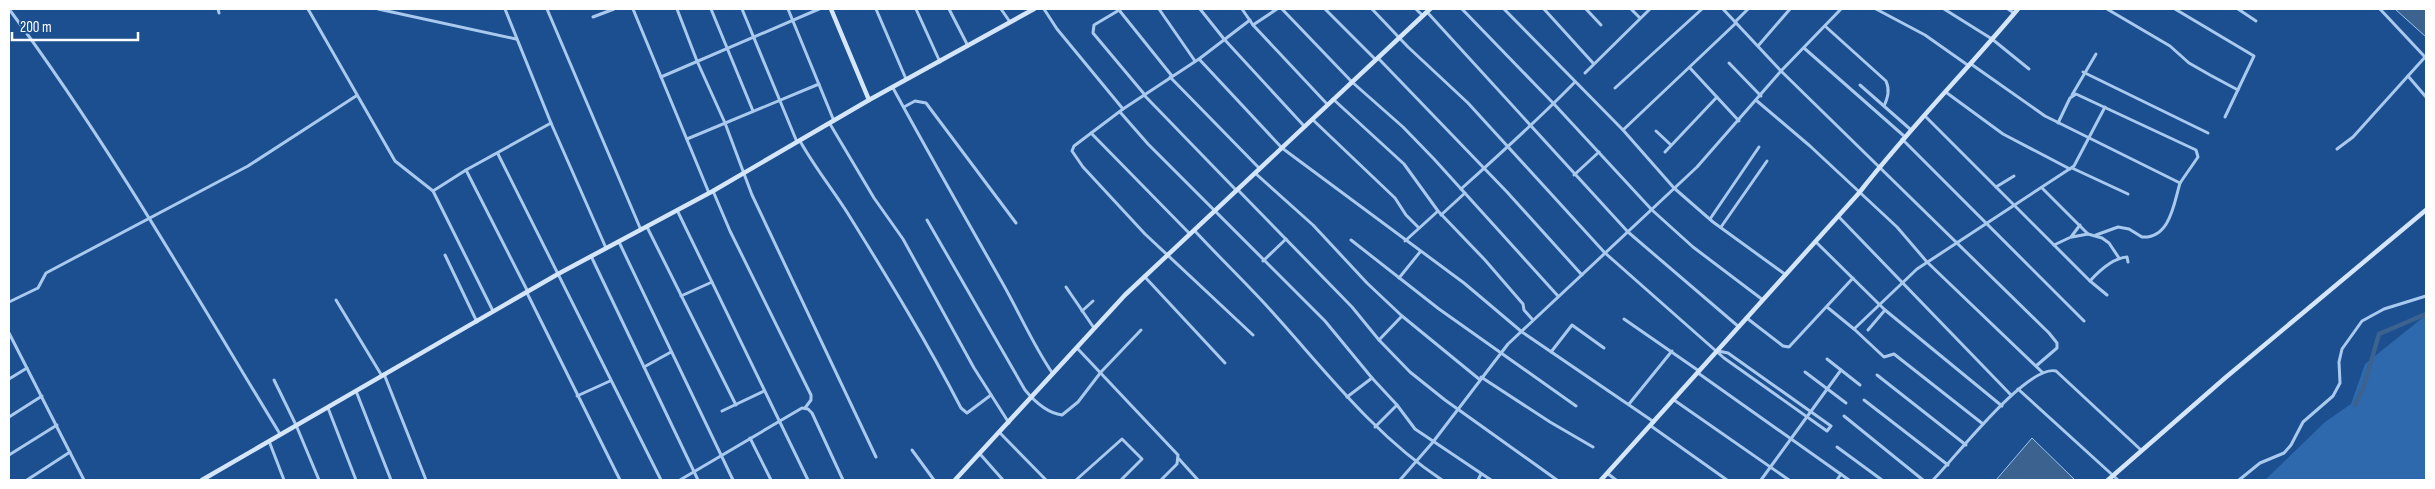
<svg xmlns="http://www.w3.org/2000/svg" width="2435" height="489" viewBox="0 0 2435 489" font-family="'Sofia Sans Condensed',sans-serif">
  <rect width="100%" height="100%" fill="#1b4f8f"/>
  <polygon fill="#2e69ad" points="2426,315 2426,480 2265,480 2325,422 2351,404 2365,364"/>
  <g fill="#3c6290" stroke="#9cc4f0">
    <polygon points="2395,9 2426,9 2426,37"/>
    <polygon points="2032,438 2075,480 1996,480"/>
  </g>
  <g fill="none" stroke-linecap="round" stroke-linejoin="round">
    <polyline stroke="#3c6290" stroke-width="4.5" points="2355,405 2364,386 2379,334 2426,314"/>
    <g stroke="#a9c9ee" stroke-width="3">
      <path d="M9 9C109 144 193 291 280 434"/>
      <polyline points="218,9 219,13"/>
      <polyline points="308,9 395,161 433,191"/>
      <polyline points="378,9 516,39"/>
      <polyline points="505,9 551,123 606,248"/>
      <polyline points="547,9 641,230"/>
      <polyline points="633,9 709,193"/>
      <polyline points="677,9 697,61 725,123 752,195 876,457"/>
      <polyline points="711,9 753,111"/>
      <polyline points="742,9 797,142"/>
      <polyline points="788,9 834,121"/>
      <polyline points="876,9 906,79"/>
      <polyline points="916,9 940,62"/>
      <polyline points="949,9 968,46"/>
      <polyline points="1001,9 1010,22"/>
      <polyline points="1044,9 1057,29 1123,109"/>
      <polyline points="1121,9 1094,25 1093,33 1145,95"/>
      <polyline points="1159,9 1195,61"/>
      <polyline points="1200,9 1224,39 1305,127"/>
      <polyline points="1242,9 1253,25 1328,105"/>
      <polyline points="1282,9 1352,82 1403,127 1434,159 1558,296"/>
      <polyline points="1325,9 1376,60"/>
      <polyline points="1372,9 1408,47 1468,103 1605,253 1724,358 1827,431 1831,426 1728,353 1718,351"/>
      <polyline points="1416,9 1423,16"/>
      <polyline points="1462,9 1554,104 1652,210 1693,247 1763,300"/>
      <polyline points="1504,9 1623,130 1674,188 1713,222 1786,275"/>
      <polyline points="1544,9 1593,63"/>
      <polyline points="1586,9 1601,25"/>
      <polyline points="1631,9 1640,18"/>
      <polyline points="1723,9 1781,71 2049,333 2057,343 2057,348 2036,366"/>
      <polyline points="1876,9 1925,35 1969,66"/>
      <polyline points="1944,9 1992,39 2029,69"/>
      <polyline points="2008,9 2014,13"/>
      <polyline points="2107,9 2170,46 2189,63 2210,75 2238,90"/>
      <polyline points="2175,9 2254,56 2225,117"/>
      <polyline points="2238,9 2256,21"/>
      <polyline points="2380,9 2425,57"/>
      <polyline points="1119,10 1172,76"/>
      <polyline points="1427,12 1628,232 1739,327"/>
      <polyline points="593,17 614,9"/>
      <polyline points="1250,20 1199,59 1123,109 1074,146 1072,151 1083,167 1145,234 1253,335"/>
      <polyline points="1735,22 1748,9"/>
      <polyline points="1253,25 1277,9"/>
      <path d="M1825 26 1886 81C1890 90 1888 97 1884 106"/>
      <polyline points="1758,46 1790,9"/>
      <polyline points="1804,48 1904,136"/>
      <polyline points="1378,58 1507,192 1582,275"/>
      <polyline points="1199,59 1282,148 1464,283 1522,332 1654,422"/>
      <polyline points="1729,63 1761,96"/>
      <path d="M1971 64 2045 116 2180 183C2174 203 2170 239 2142 237L2129 229 2118 227 2096 235"/>
      <polyline points="1690,68 1739,121"/>
      <polyline points="2083,72 2208,133"/>
      <polyline points="1585,73 1650,9"/>
      <polyline points="2408,76 2426,97"/>
      <polyline points="661,77 819,9"/>
      <polyline points="1170,77 1260,169"/>
      <polyline points="1860,85 1910,129"/>
      <path d="M893 88C929 154 966 219 1003 284 1020 314 1033 345 1053 374"/>
      <polyline points="1615,88 1702,9"/>
      <polyline points="1947,93 2003,134 2070,169"/>
      <polyline points="1144,95 1236,190"/>
      <polyline points="2072,95 2096,54"/>
      <polyline points="1333,99 1404,164 1438,211 1485,260 1523,304 1524,310 1532,319"/>
      <polyline points="1757,101 1810,146 1897,227 1927,262 2042,372"/>
      <polyline points="904,107 915,101 926,103 1016,223"/>
      <polyline points="1120,112 1148,144 1325,321 1372,378 1347,397"/>
      <polyline points="1925,116 2090,281 2107,295"/>
      <polyline points="1312,119 1395,198 1406,215 1419,228"/>
      <polyline points="2058,123 2070,98 2076,94 2196,150 2198,157 2180,183"/>
      <polyline points="830,124 874,198 903,239 974,368 1009,423"/>
      <polyline points="1623,130 1736,23"/>
      <polyline points="1656,131 1671,145"/>
      <polyline points="1091,133 1190,234"/>
      <polyline points="687,139 819,84"/>
      <polyline points="1902,139 2084,321"/>
      <path d="M800 141C815 168 834 191 850 217 889 280 927 342 961 408L967 413 991 395"/>
      <polyline points="2337,149 2353,137 2426,56"/>
      <polyline points="1665,152 1717,97"/>
      <polyline points="498,154 661,480"/>
      <polyline points="2072,168 2128,194"/>
      <polyline points="466,170 528,292"/>
      <polyline points="1255,173 1313,225 1367,283 1402,316 1479,379"/>
      <polyline points="1574,175 1599,152"/>
      <polyline points="1996,187 2014,176"/>
      <polyline points="2042,188 2088,234 2102,238 2109,243 2119,258"/>
      <path d="M1461 189C1500 154 1539 119 1575 82"/>
      <polyline points="1238,190 1352,307 1379,340 1410,372 1445,400 1557,480"/>
      <polyline points="713,191 730,231 811,395 811,400 805,408"/>
      <polyline points="677,210 808,480"/>
      <polyline points="1441,215 1465,193"/>
      <polyline points="1838,216 2011,395"/>
      <polyline points="1710,219 1759,147"/>
      <path d="M927 220 1025 390C1035 402 1047 413 1062 415L1078 402 1101 372 1141 330"/>
      <polyline points="647,227 736,405"/>
      <polyline points="1721,227 1767,161"/>
      <path d="M1194 230C1217 255 1242 279 1265 304 1322 366 1371 433 1442 480"/>
      <polyline points="2072,237 2088,234"/>
      <polyline points="1351,240 1439,309 1576,406"/>
      <polyline points="1405,241 1438,211"/>
      <polyline points="619,242 733,480"/>
      <polyline points="1816,242 1885,310 2002,406"/>
      <polyline points="2054,245 2071,237 2080,225"/>
      <polyline points="445,255 477,322"/>
      <polyline points="591,256 698,480"/>
      <polyline points="1263,261 1286,239"/>
      <polyline points="1144,276 1225,363"/>
      <polyline points="1399,278 1420,252"/>
      <path d="M2090 281C2099 271 2113 258 2127 257L2128 262"/>
      <polyline points="1066,287 1094,328"/>
      <polyline points="527,293 620,480"/>
      <polyline points="681,296 712,282"/>
      <polyline points="336,300 382,376"/>
      <polyline points="9,302 38,288 46,273 248,166 356,96"/>
      <polyline points="1827,307 1854,329 1917,269 2074,166 2105,107"/>
      <polyline points="493,311 433,191 466,170 551,123"/>
      <polyline points="1082,311 1093,301"/>
      <polyline points="1624,319 1699,371"/>
      <polyline points="1748,319 1783,346 1789,347 1853,278"/>
      <polyline points="1854,329 1884,357 1894,354 1983,424"/>
      <polyline points="1868,330 1885,310"/>
      <polyline points="9,333 84,480"/>
      <polyline points="1379,340 1402,316"/>
      <polyline points="1077,348 1178,455 1177,464 1161,480"/>
      <polyline points="1551,352 1572,325 1604,348"/>
      <polyline points="1827,359 1860,385"/>
      <polyline points="644,367 671,352"/>
      <polyline points="1805,372 1846,403"/>
      <polyline points="1698,373 1849,480"/>
      <polyline points="384,374 426,480"/>
      <polyline points="1877,375 1966,445"/>
      <polyline points="1481,377 1550,422 1593,447"/>
      <polyline points="1372,378 1397,405 1375,427"/>
      <polyline points="9,379 27,368"/>
      <polyline points="274,380 296,425 319,480"/>
      <polyline points="2018,389 2118,480"/>
      <polyline points="356,391 391,480"/>
      <polyline points="577,396 610,381"/>
      <polyline points="1674,400 1789,480"/>
      <polyline points="1864,400 1948,465"/>
      <polyline points="1629,404 1672,351"/>
      <polyline points="1397,405 1415,429 1491,480"/>
      <polyline points="328,408 356,480"/>
      <polyline points="722,411 764,391"/>
      <polyline points="1844,416 1923,480"/>
      <polyline points="9,417 42,396"/>
      <polyline points="1651,426 1727,480"/>
      <polyline points="1000,433 1046,480"/>
      <polyline points="750,438 771,480"/>
      <polyline points="269,441 284,480"/>
      <polyline points="1837,447 1882,480"/>
      <polyline points="912,450 934,480"/>
      <polyline points="980,454 1003,480"/>
      <polyline points="9,455 57,425"/>
      <polyline points="1179,459 1198,480"/>
      <polyline points="1607,473 1616,480"/>
      <polyline points="27,480 70,452"/>
      <polyline points="680,480 802,408 808,409 812,413 843,480"/>
      <polyline points="1076,480 1122,439 1142,459 1121,480"/>
      <polyline points="1400,480 1433,442 1508,344 1697,167 1781,71 1841,9"/>
      <polyline points="1478,480 1481,474"/>
      <polyline points="1761,480 1841,370"/>
      <polyline points="1837,480 1841,474"/>
      <path d="M1933 480C1954 459 2027 364 2056 371L2141 450"/>
      <polyline points="2239,480 2260,463 2284,453 2291,445 2303,422 2333,396 2340,383 2339,362 2342,349 2362,321 2384,309 2426,296"/>
    </g>
    <g stroke="#d6e6fa" stroke-width="4.5">
      <polyline points="831,9 869,100"/>
      <polyline points="202,480 558,274 713,191 869,100 1034,9"/>
      <polyline points="955,480 1125,295 1430,9"/>
      <path d="M1601 480 1859 193C1909 129 1966 71 2018 9"/>
      <polyline points="2108,480 2225,378 2426,210"/>
    </g>
  </g>
  <rect width="2435" height="489" fill="none" stroke="#ffffff" stroke-width="20"/>
  <path d="M12 32v8h126v-8" fill="none" stroke="#ffffff" stroke-width="2.5"/>
  <text x="20" y="32" font-size="15" fill="#ffffff" stroke="#1b4f8f" stroke-width="4" paint-order="stroke">200 m</text>
</svg>
